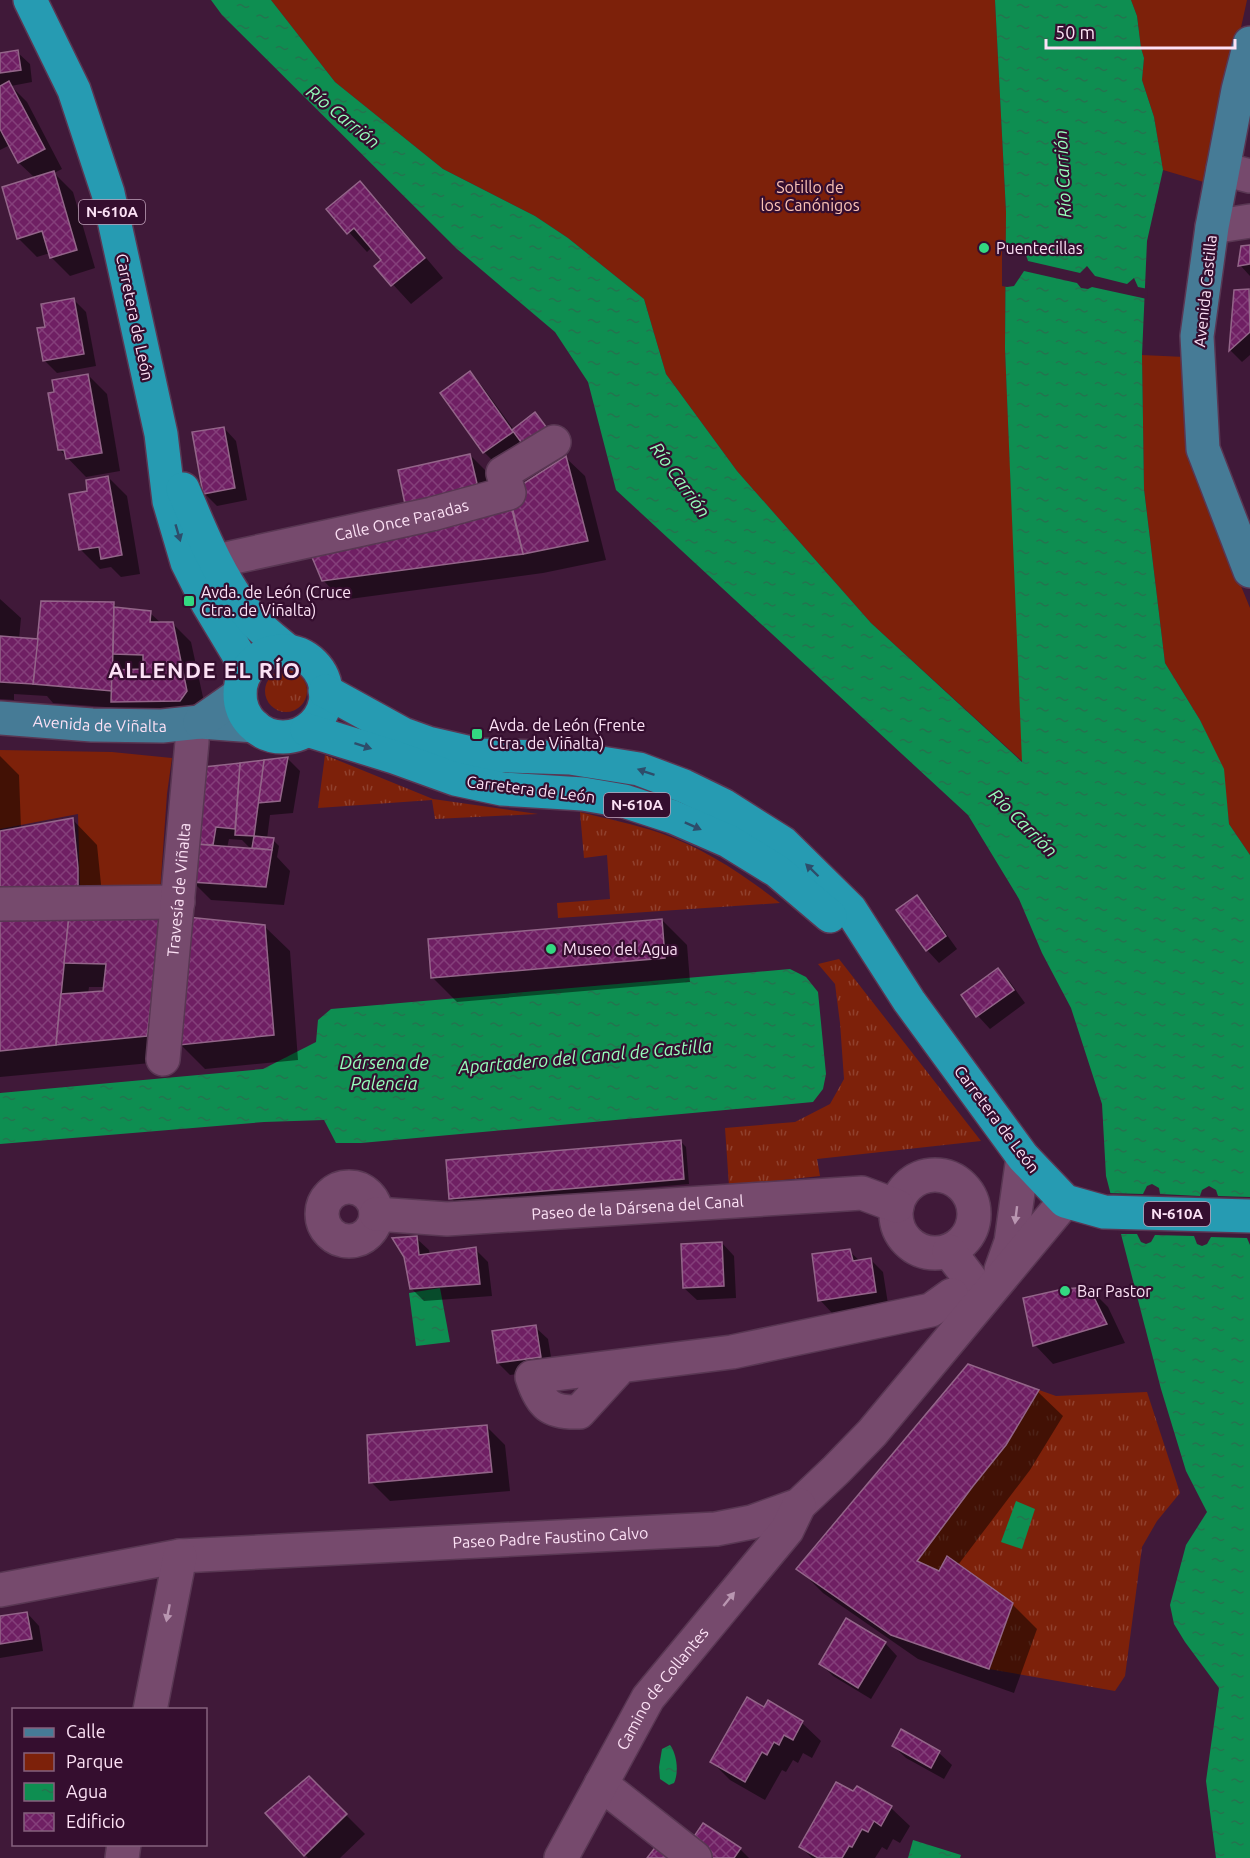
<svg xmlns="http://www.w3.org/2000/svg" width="1250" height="1858" viewBox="0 0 1250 1858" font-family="Ubuntu,sans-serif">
  <defs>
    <pattern id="grass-tufts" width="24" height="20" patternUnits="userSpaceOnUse" patternTransform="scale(1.5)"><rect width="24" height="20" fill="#7d210a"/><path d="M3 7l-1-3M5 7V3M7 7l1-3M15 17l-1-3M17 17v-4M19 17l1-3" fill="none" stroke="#90412e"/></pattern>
    <pattern id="water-ripples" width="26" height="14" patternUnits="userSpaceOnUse" patternTransform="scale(1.5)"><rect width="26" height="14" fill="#0e8e51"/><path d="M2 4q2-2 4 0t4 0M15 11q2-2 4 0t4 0" fill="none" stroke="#24744f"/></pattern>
    <pattern id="building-cross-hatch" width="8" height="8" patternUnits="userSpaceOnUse" patternTransform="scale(1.5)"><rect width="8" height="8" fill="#6f1f63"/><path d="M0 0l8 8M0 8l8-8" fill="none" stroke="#843f7a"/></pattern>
  </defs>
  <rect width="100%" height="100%" fill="#401939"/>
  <g fill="url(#grass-tufts)">
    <circle cx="286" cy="691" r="21"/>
    <polygon points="325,755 433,799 538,814 435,819 432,800 318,808"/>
    <path d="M580 812C607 819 634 824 660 833 704 848 744 875 780 903L558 918 557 903 610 899 607 855 584 858Z"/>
    <polygon points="839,959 981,1141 817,1159 820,1176 729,1186 725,1128 795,1122 830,1104 844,1079 840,1023 835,984 818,964"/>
    <polygon points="1039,1390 1056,1396 1147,1392 1180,1493 1157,1521 1142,1547 1125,1676 1115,1691 989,1669 1012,1603 947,1556 939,1571 917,1561 973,1486"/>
  </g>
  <g fill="#7d210a">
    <polygon points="271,0 995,0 1006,212 1005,349 1023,762 871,623 737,471 666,374 644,299 568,238 535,216 443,169 335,82"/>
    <polygon points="1131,0 1247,0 1207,183 1163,170 1154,117 1142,80 1144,58 1141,48 1137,16"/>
    <polygon points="1142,355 1185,357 1221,537 1250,608 1250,855 1229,824 1223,769 1200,720 1165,663 1144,489"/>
    <polygon points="0,750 112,752 172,758 167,794 160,892 80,892 78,814 0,829"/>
  </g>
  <g fill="url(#water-ripples)">
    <polygon points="211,0 271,0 335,82 443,169 535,216 568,238 644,299 666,374 737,471 871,623 1022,762 1005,349 1006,212 995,0 1131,0 1137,16 1141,48 1144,58 1142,80 1154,117 1163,170 1147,241 1142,355 1144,489 1165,663 1200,720 1224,769 1229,824 1250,855 1250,1858 1216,1858 1206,1781 1219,1688 1185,1642 1174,1624 1170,1605 1186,1545 1207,1512 1186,1471 1161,1389 1106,1176 1102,1104 1071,1008 1042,953 1019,899 968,815 616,490 588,382 555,332 457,249 222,15"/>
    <polygon points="790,969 806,977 818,992 826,1074 823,1089 813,1102 361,1143 336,1143 324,1120 264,1122 0,1144 0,1093 263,1069 316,1042 318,1020 331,1009"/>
    <polygon points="440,1288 450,1342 416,1346 409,1293"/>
    <polygon points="1016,1501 1035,1509 1022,1549 1001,1542"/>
    <path d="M670 1745C677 1754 679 1773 674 1783L669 1785 660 1779 659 1767 662 1749Z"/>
    <polygon points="913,1840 961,1855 960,1858 908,1858"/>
  </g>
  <g fill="#401939">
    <polygon points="1017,247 1024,249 1028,261 1080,273 1087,266 1095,276 1127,284 1134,278 1138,287 1148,289 1147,299 1092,287 1088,289 1081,288 1077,283 1024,271 1014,286 1007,287 1002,286 1002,251"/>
    <polygon points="1152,1184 1159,1188 1160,1194 1200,1196 1202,1190 1209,1186 1216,1190 1218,1196 1250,1197 1250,1245 1247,1238 1211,1237 1207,1244 1202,1246 1197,1244 1194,1236 1155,1235 1151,1242 1146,1244 1141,1242 1137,1234 1118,1234 1108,1193 1143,1194 1147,1186"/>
  </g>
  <g fill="#0007" fill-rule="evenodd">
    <polygon points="17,52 30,64 32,82 11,86 27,102 62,169 54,173 73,192 95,268 70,276 51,257 50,253 37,257 18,238 35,178 19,163 10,145 0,150 0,55"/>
    <polygon points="360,183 379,202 443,278 411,304 376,266 383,260 372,247 367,252 328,209"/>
    <polygon points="1250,246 1250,276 1240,265"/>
    <polygon points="1248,290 1250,292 1250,355 1242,362 1230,350 1236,291"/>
    <polygon points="74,300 86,312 96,366 57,373 44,360 47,328"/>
    <polygon points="470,373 482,386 514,430 552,435 497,465 484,452 442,393"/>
    <polygon points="88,375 107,394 120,471 86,477 60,450 55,393"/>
    <polygon points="224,428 236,441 247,500 217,506 204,493"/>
    <polygon points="470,455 489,474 498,514 514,511 566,458 585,476 606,560 543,573 342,600 323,580 428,528"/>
    <polygon points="108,477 127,496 140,574 121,577 111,567 100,569 81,550 88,492"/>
    <polygon points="0,599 21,618 19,639 39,641 113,603 119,609 150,613 162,624 172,623 191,642 206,711 132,721 119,708 53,703 47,696 14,694 14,700 0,699"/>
    <path d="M0 756 19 775 21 829 73 820 97 845 102 894 179 943 264 926 290 951 298 1060 205 1069 180 1044 172 1061 0 1077ZM89 987H105L104 992 88 994Z"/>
    <path d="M287 758 300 771 293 813 270 815 267 839 273 840 279 846 277 857 290 871 284 905 211 900 192 881 206 769ZM229 839 242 840 249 847H253L257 851 227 848Z"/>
    <polygon points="917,897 929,910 957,949 939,963 927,950"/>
    <polygon points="662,920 687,945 690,982 457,1002 432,977"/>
    <polygon points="998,970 1010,982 1025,1003 990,1029 978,1016 963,995"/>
    <polygon points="680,1141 686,1147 689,1184 457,1204 451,1198"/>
    <polygon points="416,1238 429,1250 430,1256 475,1249 488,1262 492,1296 424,1301 411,1288"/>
    <polygon points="722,1243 734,1256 736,1298 697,1300 684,1288"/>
    <polygon points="849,1251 860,1261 870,1259 883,1272 888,1304 832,1313 820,1300"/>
    <polygon points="1089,1288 1108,1307 1125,1343 1053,1364 1035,1345"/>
    <polygon points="535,1327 548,1339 553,1369 510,1375 498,1363"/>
    <polygon points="1038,1392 1063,1416 1030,1470 958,1565 1012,1604 1037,1629 1014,1693 918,1659 823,1593 798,1568"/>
    <polygon points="486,1426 505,1445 510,1491 390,1501 371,1482"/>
    <polygon points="27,1613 39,1626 43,1651 0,1658 0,1618"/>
    <polygon points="885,1643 897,1656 871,1699 833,1676 821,1664"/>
    <polygon points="768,1702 802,1723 821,1741 812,1758 803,1753 798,1763 793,1760 786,1772 782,1770 765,1800 730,1780 711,1761 765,1709"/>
    <polygon points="901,1731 939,1753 952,1765 944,1779 906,1758 893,1746"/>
    <polygon points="309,1778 365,1834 340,1858 308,1858 267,1813"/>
    <polygon points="854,1793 891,1808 910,1826 900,1843 893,1839 887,1850 882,1847 875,1858 812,1858 801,1847"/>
    <polygon points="740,1849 749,1858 706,1858"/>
  </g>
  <g fill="url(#building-cross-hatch)" stroke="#936589" stroke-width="1.5">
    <polygon points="18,50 21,70 0,73 0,53"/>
    <polygon points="9,81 45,149 18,163 0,129 0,86"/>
    <polygon points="54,171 77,250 50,258 42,231 17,239 2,187"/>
    <polygon points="360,181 425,258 391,286 374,266 381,260 354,228 347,234 326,209"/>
    <polygon points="1250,245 1250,264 1238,266 1241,246"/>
    <polygon points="1249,289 1250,332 1229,351 1234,290"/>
    <polygon points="74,298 84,354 43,361 37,328 45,327 41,304"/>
    <polygon points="470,371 513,432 483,453 440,393"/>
    <polygon points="88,374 102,453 66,459 64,450 58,450 48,393 54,392 52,380"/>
    <polygon points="535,412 547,428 524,446 512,430"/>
    <polygon points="224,427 235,488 203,494 192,432"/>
    <polygon points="470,454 479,492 406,509 398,470"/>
    <polygon points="566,456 588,541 523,554 509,493"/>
    <polygon points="108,476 122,555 101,559 99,547 79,550 69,494 87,491 86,480"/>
    <polygon points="512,510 523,554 322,581 309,550"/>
    <polygon points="41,601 114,602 112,691 33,684"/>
    <polygon points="114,607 151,611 150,622 173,622 187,691 180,701 111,702 112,670 143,669 143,655 113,654"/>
    <polygon points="0,636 38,639 33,684 0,682"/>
    <polygon points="288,757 280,801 258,803 264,760"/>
    <polygon points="264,760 254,836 235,835 240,763"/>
    <polygon points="240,763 235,829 216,827 213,845 195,844 204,767"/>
    <polygon points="73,818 78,868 78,897 0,897 0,831"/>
    <polygon points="254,836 274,838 272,850 252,848"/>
    <polygon points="195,844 272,850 266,887 191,882"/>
    <polygon points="917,895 946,936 926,951 896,910"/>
    <polygon points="0,916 69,916 56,1045 0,1051"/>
    <polygon points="69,916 154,916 159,920 161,925 147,1036 56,1045 61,994 103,991 106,964 64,963"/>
    <polygon points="187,917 265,925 274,1035 179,1045"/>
    <polygon points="662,919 665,958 431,978 428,939"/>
    <polygon points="998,968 1014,990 976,1017 961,995"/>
    <polygon points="681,1140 684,1179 449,1199 446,1160"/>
    <polygon points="417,1236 419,1255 476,1247 480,1284 410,1289 404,1257 392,1238"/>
    <polygon points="722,1242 724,1286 683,1288 681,1244"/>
    <polygon points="850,1249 853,1261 871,1258 876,1292 818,1301 812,1254"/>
    <polygon points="1089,1287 1107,1324 1033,1346 1023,1298 1063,1289"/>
    <polygon points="536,1325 541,1357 497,1363 492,1331"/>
    <polygon points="968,1364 1039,1390 1006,1445 973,1486 917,1561 939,1571 947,1556 1013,1603 989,1669 891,1635 796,1569"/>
    <polygon points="487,1425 492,1472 369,1483 367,1435"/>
    <polygon points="27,1612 32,1639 0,1644 0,1616"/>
    <polygon points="846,1618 886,1642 858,1688 819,1664"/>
    <polygon points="747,1697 764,1707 768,1700 803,1721 793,1740 784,1735 779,1745 774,1742 767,1755 762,1752 745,1782 710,1762"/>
    <polygon points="901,1729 940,1751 931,1768 892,1746"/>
    <polygon points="309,1776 347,1814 304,1856 265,1813"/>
    <polygon points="836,1782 853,1791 857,1786 892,1806 881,1826 874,1821 868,1832 862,1829 852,1847 849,1846 842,1858 818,1858 799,1847"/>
    <polygon points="703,1823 741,1848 734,1858 710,1858 689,1844"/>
    <polygon points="657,1845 674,1858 647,1858"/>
  </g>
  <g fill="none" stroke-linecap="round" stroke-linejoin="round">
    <g stroke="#593753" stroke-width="36">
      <g id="minor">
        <polyline points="1223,169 1250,176"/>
        <polyline points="1212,227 1250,221"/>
        <path id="s1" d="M216 561 432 514 509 493 503 473 554 442"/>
        <polyline points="0,904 178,902"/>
        <path id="s2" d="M163 1059 192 742V723"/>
        <circle cx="935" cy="1214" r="39"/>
        <circle cx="349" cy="1214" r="27"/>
        <path id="s3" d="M376 1214 447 1219 862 1193 897 1206"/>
        <polyline points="949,1251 984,1297"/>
        <polyline points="1001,1270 1011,1242 1023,1157"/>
        <path d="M621 1366 579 1412C550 1413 541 1405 532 1377L732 1352 931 1310 952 1295"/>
        <path id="s4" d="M0 1590 180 1556 716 1529 752 1522 799 1505 836 1470 872 1433 1065 1201"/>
        <polyline points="150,1710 180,1556"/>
        <polyline points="601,1784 695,1858"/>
        <polyline points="122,1858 124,1844"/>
        <path id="s5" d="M561 1858 648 1698 787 1530 799 1505"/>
      </g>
    </g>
    <g stroke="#593753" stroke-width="36">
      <g id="major">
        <polyline points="1250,43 1238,90 1212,227 1197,336 1203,449 1250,571"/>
        <path id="s6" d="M0 718 92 725 162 726 200 722 255 726"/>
        <polyline points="200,722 240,694"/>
      </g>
    </g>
    <g stroke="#593753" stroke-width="36">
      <g id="highway">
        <polyline points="30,0 74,90 108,193 161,434 169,501 187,562 208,604 247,669"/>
        <path d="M183 489C202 534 221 582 253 620 263 631 276 641 288 651"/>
        <circle cx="283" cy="694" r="43"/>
        <polyline points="325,691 403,734 428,743 480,755 570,758 639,769 684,786 723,805 783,843 850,909 909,1001 1023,1157 1065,1201 1104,1212 1250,1216"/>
        <polyline points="307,730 394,757 455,779 502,789 583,794 624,801 673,817 728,841 777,871 830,916"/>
      </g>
    </g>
    <use href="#minor" stroke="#764a6d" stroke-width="33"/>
    <use href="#major" stroke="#467b96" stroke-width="33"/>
    <use href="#highway" stroke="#269bb2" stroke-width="33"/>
  </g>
  <defs><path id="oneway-solid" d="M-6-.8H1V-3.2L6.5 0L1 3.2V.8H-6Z" transform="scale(1.5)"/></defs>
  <g fill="#2e4d6a">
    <use href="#oneway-solid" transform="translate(178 533) rotate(74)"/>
    <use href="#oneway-solid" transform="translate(363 746) rotate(18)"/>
    <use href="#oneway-solid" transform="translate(646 772) rotate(-161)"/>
    <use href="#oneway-solid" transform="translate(693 826) rotate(24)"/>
    <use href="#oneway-solid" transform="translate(812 870) rotate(-136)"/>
  </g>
  <g fill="#b996b1">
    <use href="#oneway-solid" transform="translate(1016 1215) rotate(97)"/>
    <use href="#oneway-solid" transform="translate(729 1599) rotate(-51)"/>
    <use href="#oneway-solid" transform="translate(168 1613) rotate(101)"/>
  </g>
  <g fill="#33d881" stroke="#350e2f" stroke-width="2">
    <circle cx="984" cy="248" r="6"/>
    <rect x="183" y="595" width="12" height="12" rx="3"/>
    <rect x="471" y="728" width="12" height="12" rx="3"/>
    <circle cx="551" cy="949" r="6"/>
    <circle cx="1065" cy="1291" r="6"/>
  </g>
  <g text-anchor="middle" stroke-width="4.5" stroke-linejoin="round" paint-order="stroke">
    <g fill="#350e2f" stroke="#c0a2ba" stroke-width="1.5">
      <rect x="79" y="200" width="66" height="24" rx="4.5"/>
      <rect x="604" y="793" width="66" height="24" rx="4.5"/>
      <rect x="1144" y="1202" width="66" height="24" rx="4.5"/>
    </g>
    <g font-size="15" font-weight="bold" fill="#fce1f5">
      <text x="112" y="217">N-610A</text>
      <text x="637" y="810">N-610A</text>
      <text x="1177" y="1219">N-610A</text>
    </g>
    <g font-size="16" fill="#fbc3b5" stroke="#350e2f">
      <text x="810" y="193">Sotillo de<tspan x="810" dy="18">los Canónigos</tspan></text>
    </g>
    <g font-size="16" fill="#fce1f5" stroke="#350e2f" text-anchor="start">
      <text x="996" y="254">Puentecillas</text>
      <text x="201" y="598">Avda. de León (Cruce<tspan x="201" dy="18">Ctra. de Viñalta)</tspan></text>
      <text x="489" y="731">Avda. de León (Frente<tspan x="489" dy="18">Ctra. de Viñalta)</tspan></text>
      <text x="563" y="955">Museo del Agua</text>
      <text x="1077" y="1297">Bar Pastor</text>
    </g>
    <g font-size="16" fill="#fce1f5" stroke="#350e2f">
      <text transform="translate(1205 291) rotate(-84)" y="6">Avenida Castilla</text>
      <text transform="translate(135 317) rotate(78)" y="6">Carretera de León</text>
      <text dy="6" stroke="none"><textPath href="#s1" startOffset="190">Calle Once Paradas</textPath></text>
      <text dy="6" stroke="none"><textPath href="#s6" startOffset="100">Avenida de Viñalta</textPath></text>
      <text transform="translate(531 789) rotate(7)" y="6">Carretera de León</text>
      <text dy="6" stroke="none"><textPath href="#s2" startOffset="170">Travesía de Viñalta</textPath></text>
      <text transform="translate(997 1119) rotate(53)" y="6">Carretera de León</text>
      <text dy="6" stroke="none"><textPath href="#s3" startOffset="262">Paseo de la Dársena del Canal</textPath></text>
      <text dy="6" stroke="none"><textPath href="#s4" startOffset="554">Paseo Padre Faustino Calvo</textPath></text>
      <text dy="6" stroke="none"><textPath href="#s5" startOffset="198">Camino de Collantes</textPath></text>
    </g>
    <g font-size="18" font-style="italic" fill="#96febb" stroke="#350e2f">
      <text transform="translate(343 117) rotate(39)" y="6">Río Carrión</text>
      <text transform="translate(1063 174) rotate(-93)" y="6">Río Carrión</text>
      <text transform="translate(680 480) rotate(54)" y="6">Río Carrión</text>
      <text transform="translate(1023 823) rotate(45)" y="6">Río Carrión</text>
      <text transform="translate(585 1057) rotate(-5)" y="6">Apartadero del Canal de Castilla</text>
      <text x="384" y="1069">Dársena de<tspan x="384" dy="21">Palencia</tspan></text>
    </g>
    <g font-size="22" font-weight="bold" letter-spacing="1.5" fill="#fce1f5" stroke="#350e2f">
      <text x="205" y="678">ALLENDE EL RÍO</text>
    </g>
  </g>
  <rect x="12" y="1708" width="195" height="138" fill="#350e2f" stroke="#85627e" stroke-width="1.5"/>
  <rect x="24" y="1728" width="30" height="9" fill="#467b96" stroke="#85627e" stroke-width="1.5"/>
  <text x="66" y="1738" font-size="18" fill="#fce1f5">Calle</text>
  <rect x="24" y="1753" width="30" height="18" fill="#7d210a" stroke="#85627e" stroke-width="1.5"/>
  <text x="66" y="1768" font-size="18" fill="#fce1f5">Parque</text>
  <rect x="24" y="1783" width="30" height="18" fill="url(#water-ripples)" stroke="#85627e" stroke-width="1.5"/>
  <text x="66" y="1798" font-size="18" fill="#fce1f5">Agua</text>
  <rect x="24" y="1813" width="30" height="18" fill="url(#building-cross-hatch)" stroke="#85627e" stroke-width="1.5"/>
  <text x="66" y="1828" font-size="18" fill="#fce1f5">Edificio</text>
  <path d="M1046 39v9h189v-9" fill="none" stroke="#fce1f5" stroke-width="3"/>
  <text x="1055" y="39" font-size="18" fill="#fce1f5" stroke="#350e2f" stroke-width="4.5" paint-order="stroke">50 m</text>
</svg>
